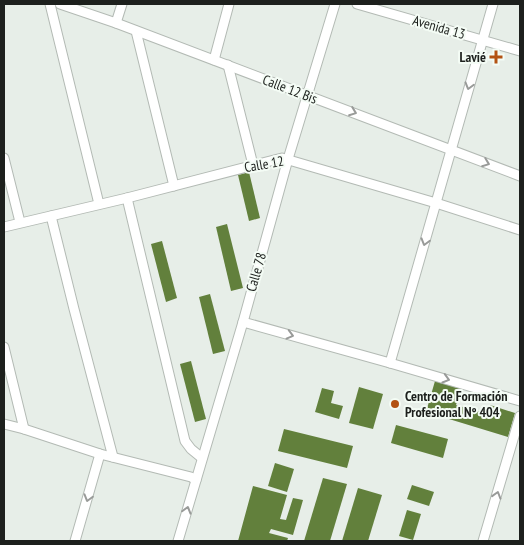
<svg xmlns="http://www.w3.org/2000/svg" width="524" height="545" viewBox="0 0 524 545" font-family="'PT Sans Narrow',sans-serif">
  <rect width="100%" height="100%" fill="#e7eee8"/>
  <g fill="#62803c">
    <polygon points="249,172 260,218 249,221 238,175"/>
    <polygon points="227,224 243,288 231,291 216,227"/>
    <polygon points="162,241 177,298 166,302 151,244"/>
    <polygon points="210,294 225,351 213,354 199,297"/>
    <polygon points="191,361 206,419 195,422 180,364"/>
    <polygon points="435,381 461,389 456,405 487,414 490,405 515,413 508,437 426,412"/>
    <polygon points="359,387 383,394 373,429 349,423"/>
    <polygon points="322,388 334,391 331,403 343,406 339,419 315,412"/>
    <polygon points="396,425 448,439 443,458 391,443"/>
    <polygon points="284,429 353,446 347,468 278,451"/>
    <polygon points="275,463 294,469 287,492 268,486"/>
    <polygon points="323,478 347,484 330,541 304,541"/>
    <polygon points="412,485 434,492 429,506 407,499"/>
    <polygon points="253,486 287,495 280,519 286,520 293,498 303,500 293,535 271,529 269,533 288,538 287,541 238,541"/>
    <polygon points="358,488 382,495 368,541 342,541"/>
    <polygon points="407,510 421,514 413,540 399,536"/>
  </g>
  <g fill="none" stroke-linecap="round" stroke-linejoin="round">
    <g stroke="#b3bab4" stroke-width="11">
      <g id="minor">
        <polyline points="50,4 99,204"/>
        <polyline points="60,4 116,23 520,176"/>
        <polyline points="357,4 520,51"/>
        <polyline points="116,23 122,4"/>
        <polyline points="136,31 174,186"/>
        <polyline points="214,60 229,4"/>
        <polyline points="228,65 253,165"/>
        <polyline points="4,158 20,222"/>
        <polyline points="127,198 185,441 191,449 202,458"/>
        <polyline points="51,216 74,309 113,457"/>
        <polyline points="4,227 127,198 282,158 436,203 520,230"/>
        <polyline points="243,322 390,363 520,401"/>
        <polyline points="4,347 24,429"/>
        <polyline points="390,363 493,4"/>
        <polyline points="4,424 24,429 100,454 191,477 196,480"/>
        <polyline points="75,541 100,454"/>
        <polyline points="178,541 243,322 288,159 335,4"/>
        <polyline points="483,541 520,416"/>
      </g>
    </g>
    <use href="#minor" stroke="#fff" stroke-width="9"/>
  </g>
  <defs><path id="oneway-chevron" d="M-2-3.5L2.5 0L-2 3.5" fill="none" stroke-width="1.6" stroke-linecap="round" stroke-linejoin="round" transform="scale(1.25)"/></defs>
  <g stroke="#999b99">
    <use href="#oneway-chevron" transform="translate(469 86) rotate(106)"/>
    <use href="#oneway-chevron" transform="translate(353 112) rotate(21)"/>
    <use href="#oneway-chevron" transform="translate(486 163) rotate(21)"/>
    <use href="#oneway-chevron" transform="translate(425 242) rotate(106)"/>
    <use href="#oneway-chevron" transform="translate(290 335) rotate(15)"/>
    <use href="#oneway-chevron" transform="translate(446 379) rotate(16)"/>
    <use href="#oneway-chevron" transform="translate(497 495) rotate(-73)"/>
    <use href="#oneway-chevron" transform="translate(88 498) rotate(106)"/>
    <use href="#oneway-chevron" transform="translate(187 510) rotate(-74)"/>
  </g>
  <g fill="#b35213" stroke="#f4fcf5" stroke-width="2">
    <path d="M493.5 49.5h5v5h5v5h-5v5h-5v-5h-5v-5h5z"/>
    <circle cx="395" cy="404" r="5"/>
  </g>
  <g text-anchor="middle" stroke-width="4" stroke-linejoin="round" paint-order="stroke">
    <g font-size="14" fill="#1d201d" stroke="#f4fcf5">
      <text transform="translate(439 27) rotate(16)" y="5">Avenida 13</text>
      <text transform="translate(290 89) rotate(21)" y="5">Calle 12 Bis</text>
      <text transform="translate(264 164) rotate(-10)" y="5">Calle 12</text>
      <text transform="translate(256 272) rotate(-74)" y="5">Calle 78</text>
    </g>
    <g font-size="14" font-weight="bold" fill="#1d201d" stroke="#f4fcf5" text-anchor="end">
      <text x="486" y="62">Lavié</text>
      <text x="405" y="401" text-anchor="start">Centro de Formación<tspan x="405" dy="16">Profesional N° 404</tspan></text>
    </g>
  </g>
  <rect width="524" height="545" fill="none" stroke="#1d201d" stroke-width="10"/>
</svg>
